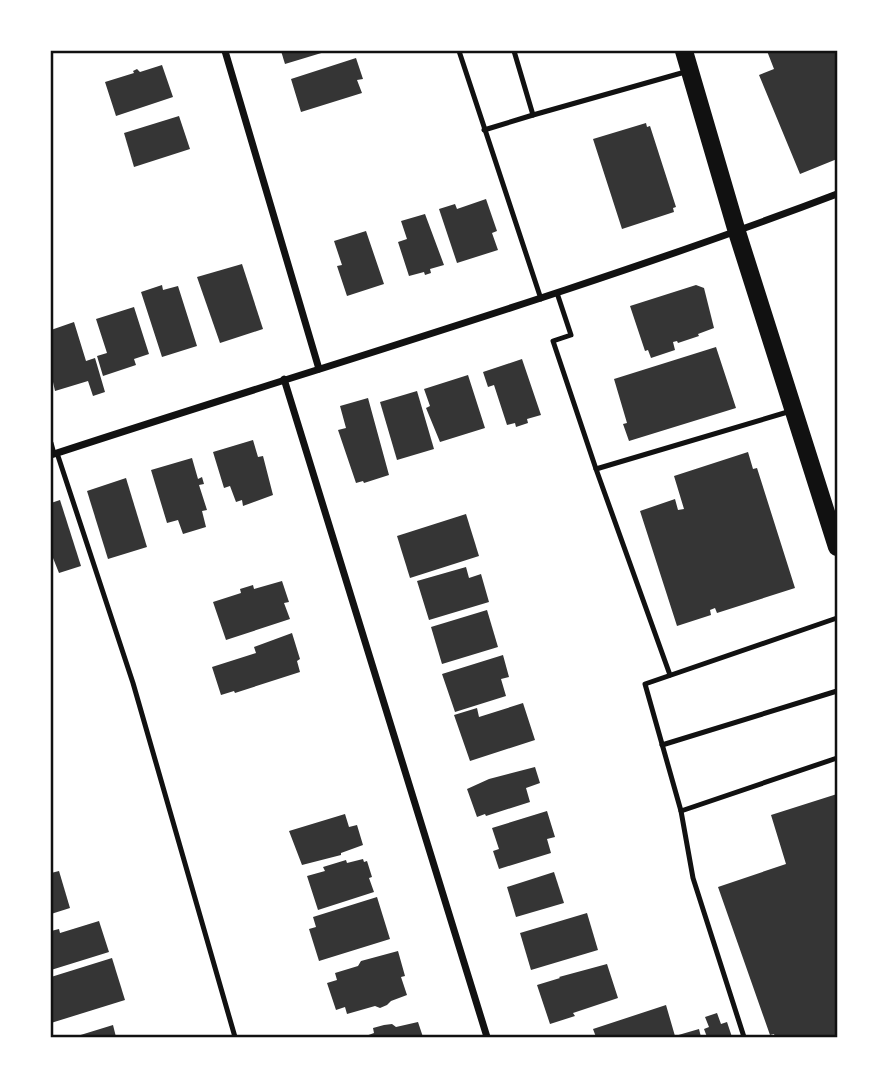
<svg xmlns="http://www.w3.org/2000/svg" width="888" height="1088" viewBox="0 0 888 1088" font-family="Inter,sans-serif">
  <rect width="100%" height="100%" fill="#fff"/>
  <g fill="#353535">
    <polygon points="281,51 328,51 285,64"/>
    <polygon points="767,51 837,51 837,159 800,174 759,75 774,69"/>
    <polygon points="356,58 363,79 357,80 362,93 301,112 291,79"/>
    <polygon points="162,65 173,97 116,116 105,82 134,73 133,71 137,69 140,72"/>
    <polygon points="179,116 190,149 134,167 124,133"/>
    <polygon points="646,123 647,127 650,126 676,207 673,208 674,212 622,229 593,139"/>
    <polygon points="486,199 497,231 492,233 498,250 457,263 439,209 455,204 457,209"/>
    <polygon points="425,214 444,265 430,269 431,273 425,275 424,272 409,276 398,242 407,239 401,221"/>
    <polygon points="366,231 384,284 347,296 337,266 342,265 334,241"/>
    <polygon points="242,264 263,329 220,343 197,277"/>
    <polygon points="162,285 163,290 178,286 197,346 162,357 141,292"/>
    <polygon points="696,285 704,288 714,328 698,334 699,336 678,343 677,341 673,342 675,350 651,358 648,350 645,351 630,306"/>
    <polygon points="134,307 149,354 134,359 136,365 103,376 97,356 107,353 96,319"/>
    <polygon points="74,322 86,361 95,358 105,392 93,396 88,381 55,391 53,382 51,383 51,330"/>
    <polygon points="716,347 736,408 629,441 623,424 627,423 614,379"/>
    <polygon points="522,359 541,415 527,419 528,423 516,427 515,423 507,425 494,385 488,387 483,372"/>
    <polygon points="468,375 485,428 440,442 426,408 430,406 424,389"/>
    <polygon points="417,391 434,449 397,460 380,402"/>
    <polygon points="368,398 389,475 364,483 363,481 356,483 338,430 346,428 340,406"/>
    <polygon points="253,440 258,457 263,456 273,495 243,506 242,500 236,502 230,486 224,488 213,452"/>
    <polygon points="748,452 753,469 757,468 795,588 717,613 715,608 710,610 711,615 677,626 640,511 675,499 678,510 684,509 674,476"/>
    <polygon points="192,458 198,479 202,477 204,484 199,485 207,510 202,511 206,527 183,534 178,520 167,523 151,470"/>
    <polygon points="126,478 147,547 108,559 87,491"/>
    <polygon points="60,500 81,566 59,573 51,553 51,503"/>
    <polygon points="466,514 479,556 410,578 397,536"/>
    <polygon points="466,567 469,578 481,574 489,602 429,620 417,581"/>
    <polygon points="282,581 289,602 284,603 290,619 226,640 213,602 241,593 240,589 253,585 254,589"/>
    <polygon points="487,610 498,647 442,664 431,627"/>
    <polygon points="292,633 300,659 297,661 300,672 235,693 234,691 221,695 212,667 256,653 254,647"/>
    <polygon points="503,655 509,677 501,679 506,696 455,712 442,674"/>
    <polygon points="523,703 535,740 470,761 454,715 477,708 479,717"/>
    <polygon points="535,767 540,783 526,788 530,802 486,816 485,814 477,817 467,789 489,779"/>
    <polygon points="837,794 837,1037 775,1037 774,1034 770,1035 718,887 786,864 771,815"/>
    <polygon points="547,811 555,837 547,839 551,853 499,869 493,851 499,849 492,828"/>
    <polygon points="345,814 349,827 357,825 363,845 341,853 341,855 302,865 289,831"/>
    <polygon points="363,859 364,862 367,861 372,877 369,878 374,892 318,910 307,876 325,871 323,867 346,860 347,863"/>
    <polygon points="59,871 70,908 51,914 51,873"/>
    <polygon points="554,872 564,903 516,917 507,887"/>
    <polygon points="377,897 390,939 319,961 309,929 316,927 313,917"/>
    <polygon points="587,913 598,950 531,970 520,933"/>
    <polygon points="99,921 109,952 51,970 51,931 59,929 60,933"/>
    <polygon points="398,951 405,976 401,977 407,995 391,1001 387,1005 380,1008 375,1006 347,1014 345,1007 336,1010 327,983 337,980 335,973 358,966 361,961"/>
    <polygon points="112,958 125,1000 51,1023 51,977"/>
    <polygon points="607,964 618,998 573,1013 575,1016 550,1024 537,985 560,978 559,977"/>
    <polygon points="666,1005 675,1036 699,1029 701,1037 596,1037 593,1029"/>
    <polygon points="717,1013 721,1024 727,1022 732,1037 707,1037 704,1029 709,1027 705,1017"/>
    <polygon points="418,1022 423,1037 363,1037 374,1033 373,1028 384,1025 392,1024 396,1027"/>
    <polygon points="113,1025 116,1037 74,1037"/>
  </g>
  <g fill="none" stroke-linecap="round" stroke-linejoin="round">
    <g stroke="#111" stroke-width="5">
      <polyline points="459,51 541,299"/>
      <polyline points="533,115 685,72"/>
      <polyline points="484,130 533,115 514,51"/>
      <polyline points="557,293 571,335 553,341 596,469"/>
      <polyline points="51,443 54,454"/>
      <polyline points="57,453 133,683 235,1037"/>
      <polyline points="837,618 645,684 681,811 837,758"/>
      <polyline points="670,675 596,469 791,411"/>
      <polyline points="662,745 837,691"/>
      <polyline points="681,811 693,878 744,1037"/>
    </g>
    <g stroke="#111" stroke-width="7">
      <polyline points="225,51 319,369"/>
      <polyline points="284,379 487,1037"/>
      <path d="M51 455C313 369 579 292 837 194"/>
    </g>
    <polyline stroke="#111" stroke-width="18" points="684,51 737,232 837,547"/>
  </g>
  <rect width="888" height="1088" fill="none" stroke="#ffffff" stroke-width="105"/>
  <rect x="52" y="52" width="784" height="984" fill="none" stroke="#111" stroke-width="2.5"/>
</svg>
